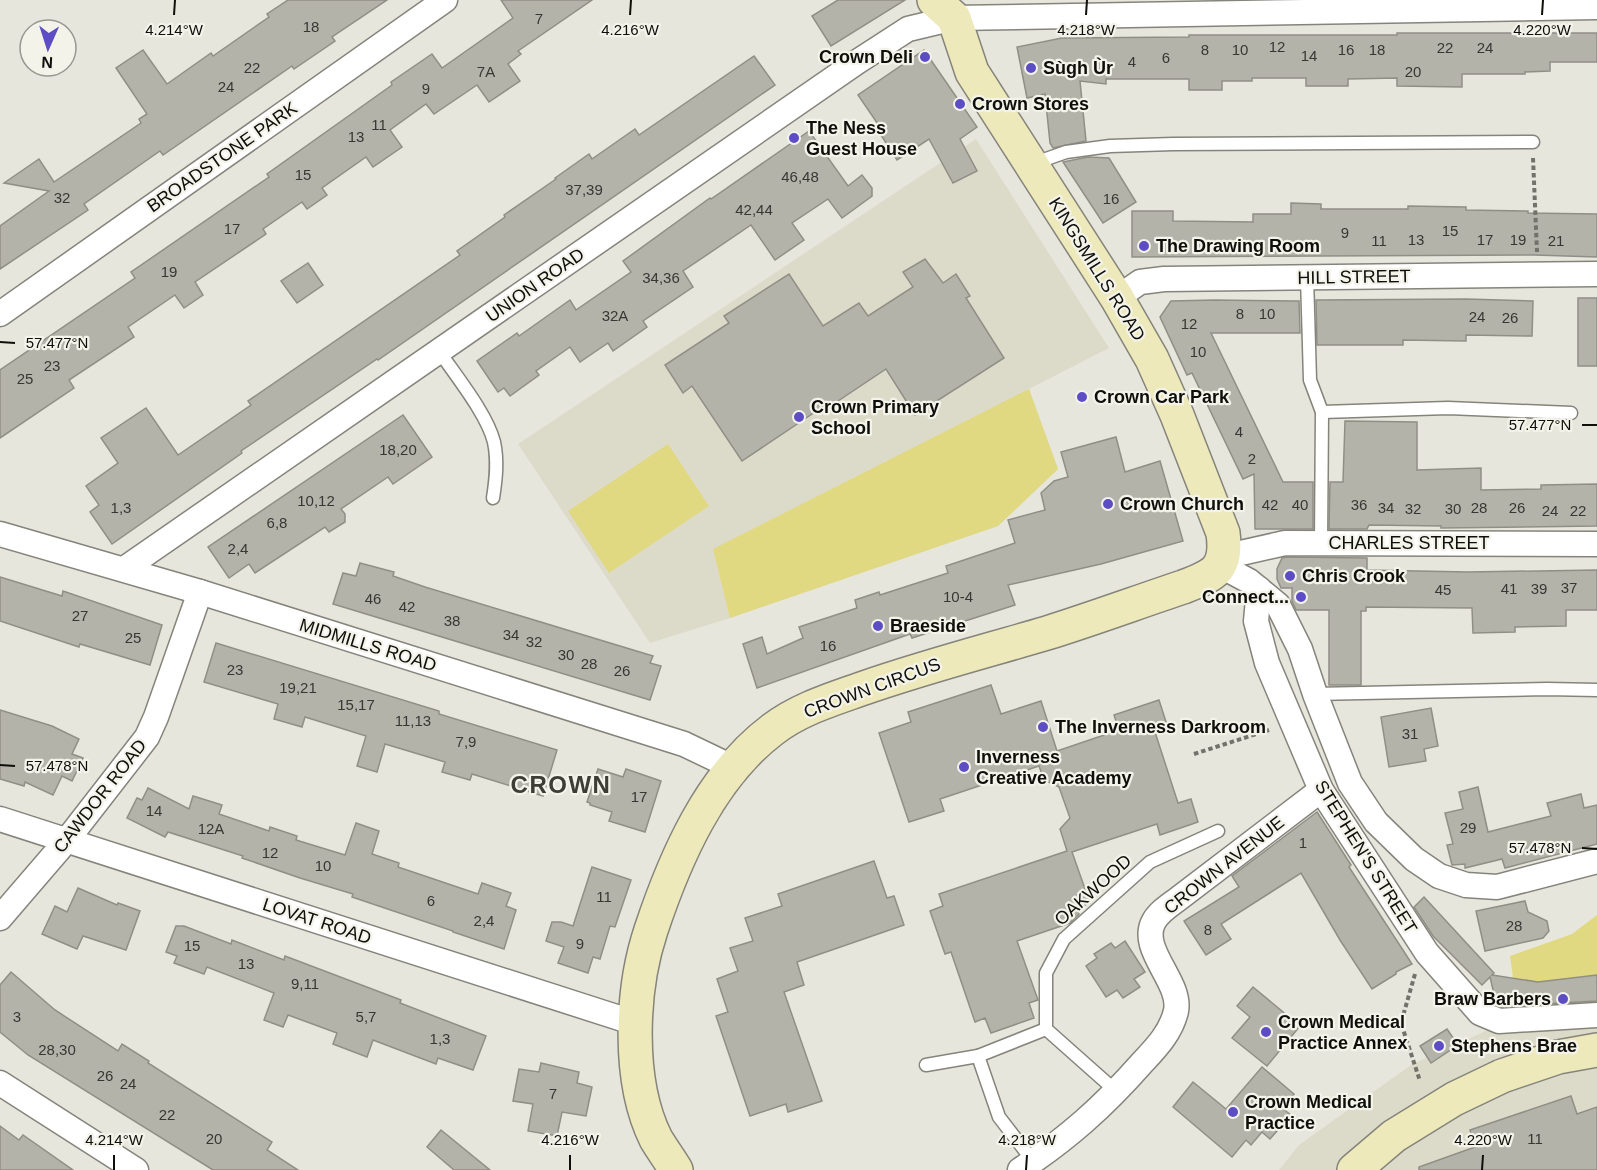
<svg xmlns="http://www.w3.org/2000/svg" width="1597" height="1170" viewBox="0 0 1597 1170" font-family="Helvetica,sans-serif">
  <rect width="100%" height="100%" fill="#e7e6dc"/>
  <g fill="#dcdbca">
    <polygon points="976,139 1109,348 1029,389 1058,469 998,526 730,618 650,643 518,444"/>
    <polygon points="1597,980 1597,1170 1279,1170 1299,1145 1411,1065"/>
  </g>
  <g fill="#e1d981">
    <polygon points="1029,389 1058,469 998,526 730,618 713,549"/>
    <polygon points="668,444 709,506 609,573 568,511"/>
    <polygon points="1597,915 1597,975 1538,982 1513,978 1510,956 1572,934"/>
  </g>
  <g fill="#b4b3aa" stroke="#908f86" stroke-width="1.5">
    <polygon points="288,0 387,0 332,37 335,41 294,69 292,66 163,155 160,151 84,204 88,210 0,269 0,226 49,191 4,183 39,159 54,182 141,123 139,119 147,114 116,68 143,50 167,84 211,53 213,56 269,17 267,14"/>
    <polygon points="501,0 592,0 518,51 521,54 508,64 520,81 489,102 477,85 434,114 426,104 390,130 402,147 373,167 366,157 322,188 327,195 307,209 302,202 263,229 266,234 195,282 203,295 184,308 175,295 128,327 134,337 69,380 74,388 0,438 0,370 135,278 131,272 269,177 267,174 392,85 391,82 432,54 442,68 513,18"/>
    <polygon points="838,0 905,0 831,46 812,16"/>
    <polygon points="1397,33 1597,33 1597,62 1550,62 1550,71 1525,72 1525,74 1462,74 1462,87 1397,86 1397,78 1348,79 1348,86 1306,86 1306,78 1252,78 1252,81 1222,81 1222,90 1189,90 1189,79 1106,79 1106,84 1080,81 1086,141 1053,148 1050,143 1045,94 1027,98 1017,47 1062,38 1189,37 1189,35 1397,35"/>
    <polygon points="924,50 977,127 960,139 977,171 953,183 929,139 897,160 879,132 882,130 858,95"/>
    <polygon points="754,56 775,85 378,360 377,359 241,451 242,453 112,544 90,512 99,505 86,486 118,463 101,438 146,408 178,455 251,405 248,401 460,255 457,251 505,217 504,215 556,179 555,178 589,154 592,159 635,129 639,135"/>
    <polygon points="809,131 848,186 862,175 872,188 872,196 842,218 828,199 792,223 804,240 775,260 751,225 683,271 693,287 643,321 647,327 613,351 608,343 580,362 570,347 536,371 539,375 510,396 504,388 498,392 477,361 517,333 519,336 570,300 576,310 631,272 623,261 710,198 711,199"/>
    <polygon points="1088,157 1109,158 1136,202 1103,223 1063,162"/>
    <polygon points="1291,203 1321,204 1321,209 1408,209 1408,206 1466,207 1466,210 1528,211 1528,213 1597,214 1597,257 1534,255 1132,257 1132,211 1173,211 1173,221 1253,222 1253,214 1291,214"/>
    <polygon points="925,259 943,283 956,274 970,296 966,298 1004,358 915,415 886,369 826,409 824,406 742,461 692,386 683,393 665,365 729,323 724,316 789,274 823,326 859,303 868,316 913,287 903,272"/>
    <polygon points="308,263 323,285 297,303 281,281"/>
    <rect x="1578" y="298" width="19" height="68"/>
    <polygon points="1466,299 1533,301 1532,336 1466,335 1466,341 1403,340 1403,345 1317,345 1316,300"/>
    <polygon points="1214,300 1299,301 1300,333 1211,333 1283,482 1313,482 1313,529 1255,529 1254,474 1243,479 1192,373 1187,375 1160,317 1171,301"/>
    <polygon points="403,415 432,457 393,484 388,477 341,509 345,514 345,522 329,532 325,527 255,573 249,564 229,578 208,547"/>
    <polygon points="1345,421 1417,422 1417,470 1481,468 1481,490 1541,489 1541,485 1597,484 1597,526 1441,528 1441,526 1369,525 1367,529 1329,529 1330,482 1343,482"/>
    <polygon points="1116,437 1125,472 1160,461 1183,541 1101,564 1008,585 1015,605 912,638 910,634 757,688 743,644 762,637 767,654 803,638 799,627 857,608 855,600 879,592 880,595 948,573 946,566 1015,543 1008,520 1045,510 1041,493 1054,481 1068,477 1061,452"/>
    <polygon points="1287,557 1367,558 1367,570 1468,572 1597,570 1597,610 1566,610 1566,626 1515,627 1515,632 1473,633 1472,608 1366,607 1366,611 1361,611 1361,685 1329,685 1329,610 1296,610 1292,601 1292,588 1281,588 1277,579 1277,569 1282,558"/>
    <polygon points="360,563 394,572 393,576 425,587 653,656 650,663 661,666 650,700 333,604 343,573 356,576"/>
    <polygon points="0,577 62,596 63,591 162,625 150,665 80,644 79,647 0,621"/>
    <polygon points="216,643 439,711 439,714 557,750 543,796 472,774 470,780 442,772 445,762 385,744 377,772 357,766 366,736 305,717 302,727 274,719 278,704 204,682"/>
    <polygon points="991,685 1001,714 1041,701 1057,751 1119,730 1114,715 1159,700 1167,725 1154,729 1178,803 1191,799 1198,822 1160,835 1157,824 1072,852 1090,903 1077,908 1079,914 1070,923 1017,941 1038,1000 1029,1003 1034,1018 991,1033 985,1018 975,1022 951,952 945,954 930,911 943,906 939,894 1067,851 1060,829 1070,818 1059,787 1044,780 1039,766 940,799 944,811 909,822 879,733 911,722 908,712"/>
    <polygon points="1431,708 1438,746 1424,749 1426,761 1389,767 1381,717"/>
    <polygon points="0,710 52,726 79,739 72,754 83,758 72,781 62,776 53,795 25,782 24,786 0,779"/>
    <polygon points="598,769 623,777 626,769 661,781 645,832 609,821 612,812 590,805 590,803 587,802"/>
    <polygon points="1478,787 1488,832 1551,816 1547,803 1581,794 1584,808 1597,805 1597,844 1505,868 1502,859 1465,868 1465,864 1452,865 1447,845 1453,844 1445,813 1463,809 1459,792"/>
    <polygon points="148,788 189,809 193,796 222,805 219,814 269,831 270,827 297,836 296,840 345,855 356,823 379,831 372,854 399,863 398,867 478,894 482,883 511,893 506,906 516,910 504,949 453,932 453,931 352,897 353,894 300,878 242,858 243,856 168,832 165,837 127,818 137,798 142,800"/>
    <polygon points="1317,812 1351,865 1349,867 1412,964 1396,972 1396,974 1372,989 1340,940 1301,873 1221,924 1231,939 1206,955 1184,921 1239,887 1232,876"/>
    <polygon points="874,861 887,898 894,896 904,925 797,962 804,985 784,992 822,1101 788,1112 786,1104 750,1116 716,1016 728,1012 717,979 738,971 730,948 753,941 745,918 782,906 778,894"/>
    <polygon points="592,867 631,880 615,927 610,926 600,959 593,957 588,973 558,963 564,947 546,941 552,922 561,922 573,926"/>
    <polygon points="78,888 117,905 118,903 140,911 126,950 83,936 77,949 42,934 55,906 67,912"/>
    <polygon points="1424,897 1494,973 1492,975 1538,982 1597,975 1597,1001 1503,1006 1495,998 1490,977 1482,985 1433,936 1414,907"/>
    <polygon points="1525,901 1528,912 1547,921 1549,931 1543,938 1485,951 1476,911"/>
    <polygon points="176,926 184,926 231,944 232,940 284,960 285,956 401,1000 400,1003 486,1036 473,1070 438,1058 436,1064 373,1040 367,1057 333,1044 337,1033 288,1015 283,1027 264,1020 274,993 207,967 204,974 174,963 177,956 166,952"/>
    <polygon points="1125,941 1145,972 1134,979 1140,987 1123,998 1117,990 1106,997 1086,966 1097,958 1094,954 1111,943 1115,948"/>
    <polygon points="11,972 55,1010 118,1051 122,1044 149,1061 148,1063 272,1142 267,1150 298,1170 213,1170 28,1055 0,1032 0,985"/>
    <polygon points="1253,987 1300,1026 1267,1066 1232,1038 1250,1017 1237,1006"/>
    <polygon points="1447,1029 1458,1045 1431,1063 1420,1046"/>
    <polygon points="541,1063 579,1072 577,1083 592,1087 586,1116 562,1112 557,1136 528,1131 533,1104 513,1101 519,1069 539,1072"/>
    <polygon points="1262,1067 1294,1094 1282,1108 1291,1115 1270,1139 1262,1132 1251,1145 1246,1140 1232,1157 1173,1107 1193,1082 1226,1109"/>
    <polygon points="1571,1096 1577,1114 1597,1107 1597,1170 1419,1170 1419,1167 1475,1147 1470,1130"/>
    <polygon points="0,1126 19,1140 23,1135 73,1170 0,1170"/>
    <polygon points="441,1130 490,1170 454,1170 427,1147"/>
  </g>
  <g fill="none" stroke-linecap="round" stroke-linejoin="round">
    <g stroke="#85847b" stroke-width="15">
      <g id="lane">
        <polyline points="1032,164 1066,152 1110,146 1173,144 1533,142"/>
        <polyline points="1307,277 1310,380 1322,412 1321,542"/>
        <path d="M439 351C456 376 487 414 494 442 498 461 496 479 493 498"/>
        <polyline points="1322,412 1448,408 1571,413"/>
        <polyline points="1315,694 1547,689 1597,690"/>
        <polyline points="926,1065 978,1056"/>
        <polyline points="1117,1092 1046,1029 1046,973 1064,939 1150,862 1218,831"/>
        <polyline points="1033,1161 999,1117 978,1056 1046,1029"/>
      </g>
    </g>
    <g stroke="#85847b" stroke-width="27">
      <g id="street">
        <polyline points="1117,298 1140,282 1164,279 1597,274"/>
        <polyline points="0,314 445,0"/>
        <polyline points="0,534 200,592 684,744 732,767"/>
        <polyline points="1223,557 1285,543 1597,544"/>
        <polyline points="1221,566 1249,581 1278,605 1300,649 1315,694 1350,783 1376,822 1414,859 1439,876 1466,885 1497,887 1597,861"/>
        <polyline points="124,569 857,62 908,29 954,18 1597,7"/>
        <polyline points="1259,589 1256,621 1267,663 1321,790 1427,953 1480,1013 1499,1021 1597,1015"/>
        <polyline points="0,819 635,1023"/>
        <polyline points="0,918 67,840 147,737 156,717 200,592"/>
        <polyline points="0,1083 136,1170"/>
        <path d="M1020 1170C1068 1138 1103 1107 1141 1064 1155 1049 1171 1033 1176 1011 1182 982 1138 949 1154 921 1159 912 1170 905 1178 899L1321 790"/>
      </g>
    </g>
    <g stroke="#85847b" stroke-width="36">
      <g id="secondary">
        <path d="M676 1170C670 1160 662 1149 656 1139 627 1081 631 990 651 930 675 858 710 777 772 730 799 709 833 699 864 688 924 667 986 651 1047 633 1092 619 1138 602 1183 587 1214 575 1228 570 1223 533L1177 415 1152 359 1117 298 972 72 954 18 934 0"/>
        <polyline points="1354,1170 1394,1136 1454,1099 1502,1076 1558,1057 1597,1050"/>
      </g>
    </g>
    <g stroke="#72726b" stroke-width="4" stroke-dasharray="4.5 3" stroke-linecap="butt">
      <polyline points="1533,158 1537,252"/>
      <polyline points="1194,754 1269,730"/>
      <polyline points="1415,974 1401,1023 1420,1081"/>
    </g>
    <use href="#lane" stroke="#fff" stroke-width="12"/>
    <use href="#street" stroke="#fff" stroke-width="24"/>
    <use href="#secondary" stroke="#ede9ba" stroke-width="33"/>
  </g>
  <path fill="none" stroke="#0e0e0b" stroke-width="2" d="M174 15 175 0M630 15 631 0M1086 15 1087 0M1542 15 1543 0M0 342 15 343M1582 425H1597M0 765 15 766M1582 848 1597 849M114 1170V1155M570 1170V1155M1026 1170 1027 1155M1482 1170 1483 1155"/>
  <g fill="#5d4dc5" stroke="#f4f3ea" stroke-width="2">
    <circle cx="925" cy="57" r="6"/>
    <circle cx="1031" cy="68" r="6"/>
    <circle cx="960" cy="104" r="6"/>
    <circle cx="794" cy="138" r="6"/>
    <circle cx="1144" cy="246" r="6"/>
    <circle cx="1082" cy="397" r="6"/>
    <circle cx="799" cy="417" r="6"/>
    <circle cx="1108" cy="504" r="6"/>
    <circle cx="1290" cy="576" r="6"/>
    <circle cx="1301" cy="597" r="6"/>
    <circle cx="878" cy="626" r="6"/>
    <circle cx="1043" cy="727" r="6"/>
    <circle cx="964" cy="767" r="6"/>
    <circle cx="1563" cy="999" r="6"/>
    <circle cx="1266" cy="1032" r="6"/>
    <circle cx="1439" cy="1046" r="6"/>
    <circle cx="1233" cy="1112" r="6"/>
  </g>
  <g text-anchor="middle" stroke-width="4.5" stroke-linejoin="round" paint-order="stroke">
    <g font-size="15" fill="#383733">
      <text x="539" y="24">7</text>
      <text x="311" y="32">18</text>
      <text x="1277" y="52">12</text>
      <text x="1445" y="53">22</text>
      <text x="1485" y="53">24</text>
      <text x="1205" y="55">8</text>
      <text x="1240" y="55">10</text>
      <text x="1346" y="55">16</text>
      <text x="1377" y="55">18</text>
      <text x="1309" y="61">14</text>
      <text x="1166" y="63">6</text>
      <text x="1132" y="67">4</text>
      <text x="252" y="73">22</text>
      <text x="486" y="77">7A</text>
      <text x="1413" y="77">20</text>
      <text x="226" y="92">24</text>
      <text x="426" y="94">9</text>
      <text x="379" y="130">11</text>
      <text x="356" y="142">13</text>
      <text x="303" y="180">15</text>
      <text x="800" y="182">46,48</text>
      <text x="584" y="195">37,39</text>
      <text x="62" y="203">32</text>
      <text x="1111" y="204">16</text>
      <text x="754" y="215">42,44</text>
      <text x="232" y="234">17</text>
      <text x="1450" y="236">15</text>
      <text x="1345" y="238">9</text>
      <text x="1416" y="245">13</text>
      <text x="1485" y="245">17</text>
      <text x="1518" y="245">19</text>
      <text x="1379" y="246">11</text>
      <text x="1556" y="246">21</text>
      <text x="169" y="277">19</text>
      <text x="661" y="283">34,36</text>
      <text x="1240" y="319">8</text>
      <text x="1267" y="319">10</text>
      <text x="615" y="321">32A</text>
      <text x="1477" y="322">24</text>
      <text x="1510" y="323">26</text>
      <text x="1189" y="329">12</text>
      <text x="1198" y="357">10</text>
      <text x="52" y="371">23</text>
      <text x="25" y="384">25</text>
      <text x="1239" y="437">4</text>
      <text x="398" y="455">18,20</text>
      <text x="1252" y="464">2</text>
      <text x="316" y="506">10,12</text>
      <text x="1270" y="510">42</text>
      <text x="1300" y="510">40</text>
      <text x="1359" y="510">36</text>
      <text x="121" y="513">1,3</text>
      <text x="1386" y="513">34</text>
      <text x="1479" y="513">28</text>
      <text x="1517" y="513">26</text>
      <text x="1413" y="514">32</text>
      <text x="1453" y="514">30</text>
      <text x="1550" y="516">24</text>
      <text x="1578" y="516">22</text>
      <text x="277" y="528">6,8</text>
      <text x="238" y="554">2,4</text>
      <text x="1569" y="593">37</text>
      <text x="1509" y="594">41</text>
      <text x="1539" y="594">39</text>
      <text x="1443" y="595">45</text>
      <text x="958" y="602">10-4</text>
      <text x="373" y="604">46</text>
      <text x="407" y="612">42</text>
      <text x="80" y="621">27</text>
      <text x="452" y="626">38</text>
      <text x="511" y="640">34</text>
      <text x="133" y="643">25</text>
      <text x="534" y="647">32</text>
      <text x="828" y="651">16</text>
      <text x="566" y="660">30</text>
      <text x="589" y="669">28</text>
      <text x="235" y="675">23</text>
      <text x="622" y="676">26</text>
      <text x="298" y="693">19,21</text>
      <text x="356" y="710">15,17</text>
      <text x="413" y="726">11,13</text>
      <text x="1410" y="739">31</text>
      <text x="466" y="747">7,9</text>
      <text x="639" y="802">17</text>
      <text x="154" y="816">14</text>
      <text x="1468" y="833">29</text>
      <text x="211" y="834">12A</text>
      <text x="1303" y="848">1</text>
      <text x="270" y="858">12</text>
      <text x="323" y="871">10</text>
      <text x="604" y="902">11</text>
      <text x="431" y="906">6</text>
      <text x="484" y="926">2,4</text>
      <text x="1514" y="931">28</text>
      <text x="1208" y="935">8</text>
      <text x="580" y="949">9</text>
      <text x="192" y="951">15</text>
      <text x="246" y="969">13</text>
      <text x="305" y="989">9,11</text>
      <text x="17" y="1022">3</text>
      <text x="366" y="1022">5,7</text>
      <text x="440" y="1044">1,3</text>
      <text x="57" y="1055">28,30</text>
      <text x="105" y="1081">26</text>
      <text x="128" y="1089">24</text>
      <text x="553" y="1099">7</text>
      <text x="167" y="1120">22</text>
      <text x="214" y="1144">20</text>
      <text x="1535" y="1144">11</text>
    </g>
    <g font-size="18" font-weight="bold" fill="#0e0e0b" stroke="#f4f3ea" text-anchor="start">
      <text x="913" y="63" text-anchor="end">Crown Deli</text>
      <text x="1043" y="74">Sùgh Ùr</text>
      <text x="972" y="110">Crown Stores</text>
      <text x="806" y="134">The Ness<tspan x="806" dy="21">Guest House</tspan></text>
      <text x="1156" y="252">The Drawing Room</text>
      <text x="1094" y="403">Crown Car Park</text>
      <text x="811" y="413">Crown Primary<tspan x="811" dy="21">School</tspan></text>
      <text x="1120" y="510">Crown Church</text>
      <text x="1302" y="582">Chris Crook</text>
      <text x="1289" y="603" text-anchor="end">Connect...</text>
      <text x="890" y="632">Braeside</text>
      <text x="1055" y="733">The Inverness Darkroom</text>
      <text x="976" y="763">Inverness<tspan x="976" dy="21">Creative Academy</tspan></text>
      <text x="1551" y="1005" text-anchor="end">Braw Barbers</text>
      <text x="1278" y="1028">Crown Medical<tspan x="1278" dy="21">Practice Annex</tspan></text>
      <text x="1451" y="1052">Stephens Brae</text>
      <text x="1245" y="1108">Crown Medical<tspan x="1245" dy="21">Practice</tspan></text>
    </g>
    <g font-size="18" fill="#0e0e0b" stroke="#f4f3ea">
      <text transform="translate(222 157) rotate(-35)" y="6">BROADSTONE PARK</text>
      <text transform="translate(1097 269) rotate(58)" y="6">KINGSMILLS ROAD</text>
      <text transform="translate(1354 277) rotate(-1)" y="6">HILL STREET</text>
      <text transform="translate(535 285) rotate(-35)" y="6">UNION ROAD</text>
      <text x="1409" y="549">CHARLES STREET</text>
      <text transform="translate(368 645) rotate(17)" y="6">MIDMILLS ROAD</text>
      <text transform="translate(872 688) rotate(-20)" y="6">CROWN CIRCUS</text>
      <text transform="translate(100 796) rotate(-52)" y="6">CAWDOR ROAD</text>
      <text transform="translate(1366 857) rotate(58)" y="6">STEPHEN'S STREET</text>
      <text transform="translate(1224 865) rotate(-38)" y="6">CROWN AVENUE</text>
      <text transform="translate(1093 890) rotate(-42)" y="6">OAKWOOD</text>
      <text transform="translate(317 921) rotate(18)" y="6">LOVAT ROAD</text>
    </g>
    <g font-size="24" font-weight="bold" letter-spacing="1.5" fill="#3d3d35" stroke="#f4f3ea">
      <text x="561" y="793">CROWN</text>
    </g>
  </g>
  <g font-size="15" text-anchor="middle" fill="#0e0e0b" stroke="#f4f3ea" stroke-width="4.5" stroke-linejoin="round" paint-order="stroke">
    <text x="174" y="35">4.214°W</text>
    <text x="630" y="35">4.216°W</text>
    <text x="1086" y="35">4.218°W</text>
    <text x="1542" y="35">4.220°W</text>
    <text x="57" y="348">57.477°N</text>
    <text x="1540" y="430">57.477°N</text>
    <text x="57" y="771">57.478°N</text>
    <text x="1540" y="853">57.478°N</text>
    <text x="114" y="1145">4.214°W</text>
    <text x="570" y="1145">4.216°W</text>
    <text x="1027" y="1145">4.218°W</text>
    <text x="1483" y="1145">4.220°W</text>
  </g>
  <g transform="translate(48 48) rotate(183)"><circle r="28" fill="#f4f3ea" stroke="#989791" stroke-width="1.5"/>
  <path d="M0-4.5L10 22L0 15L-10 22Z" fill="#5d4dc5"/>
  <text y="-9" font-size="16" font-weight="bold" text-anchor="middle" fill="#0e0e0b">N</text>
  </g>
</svg>
